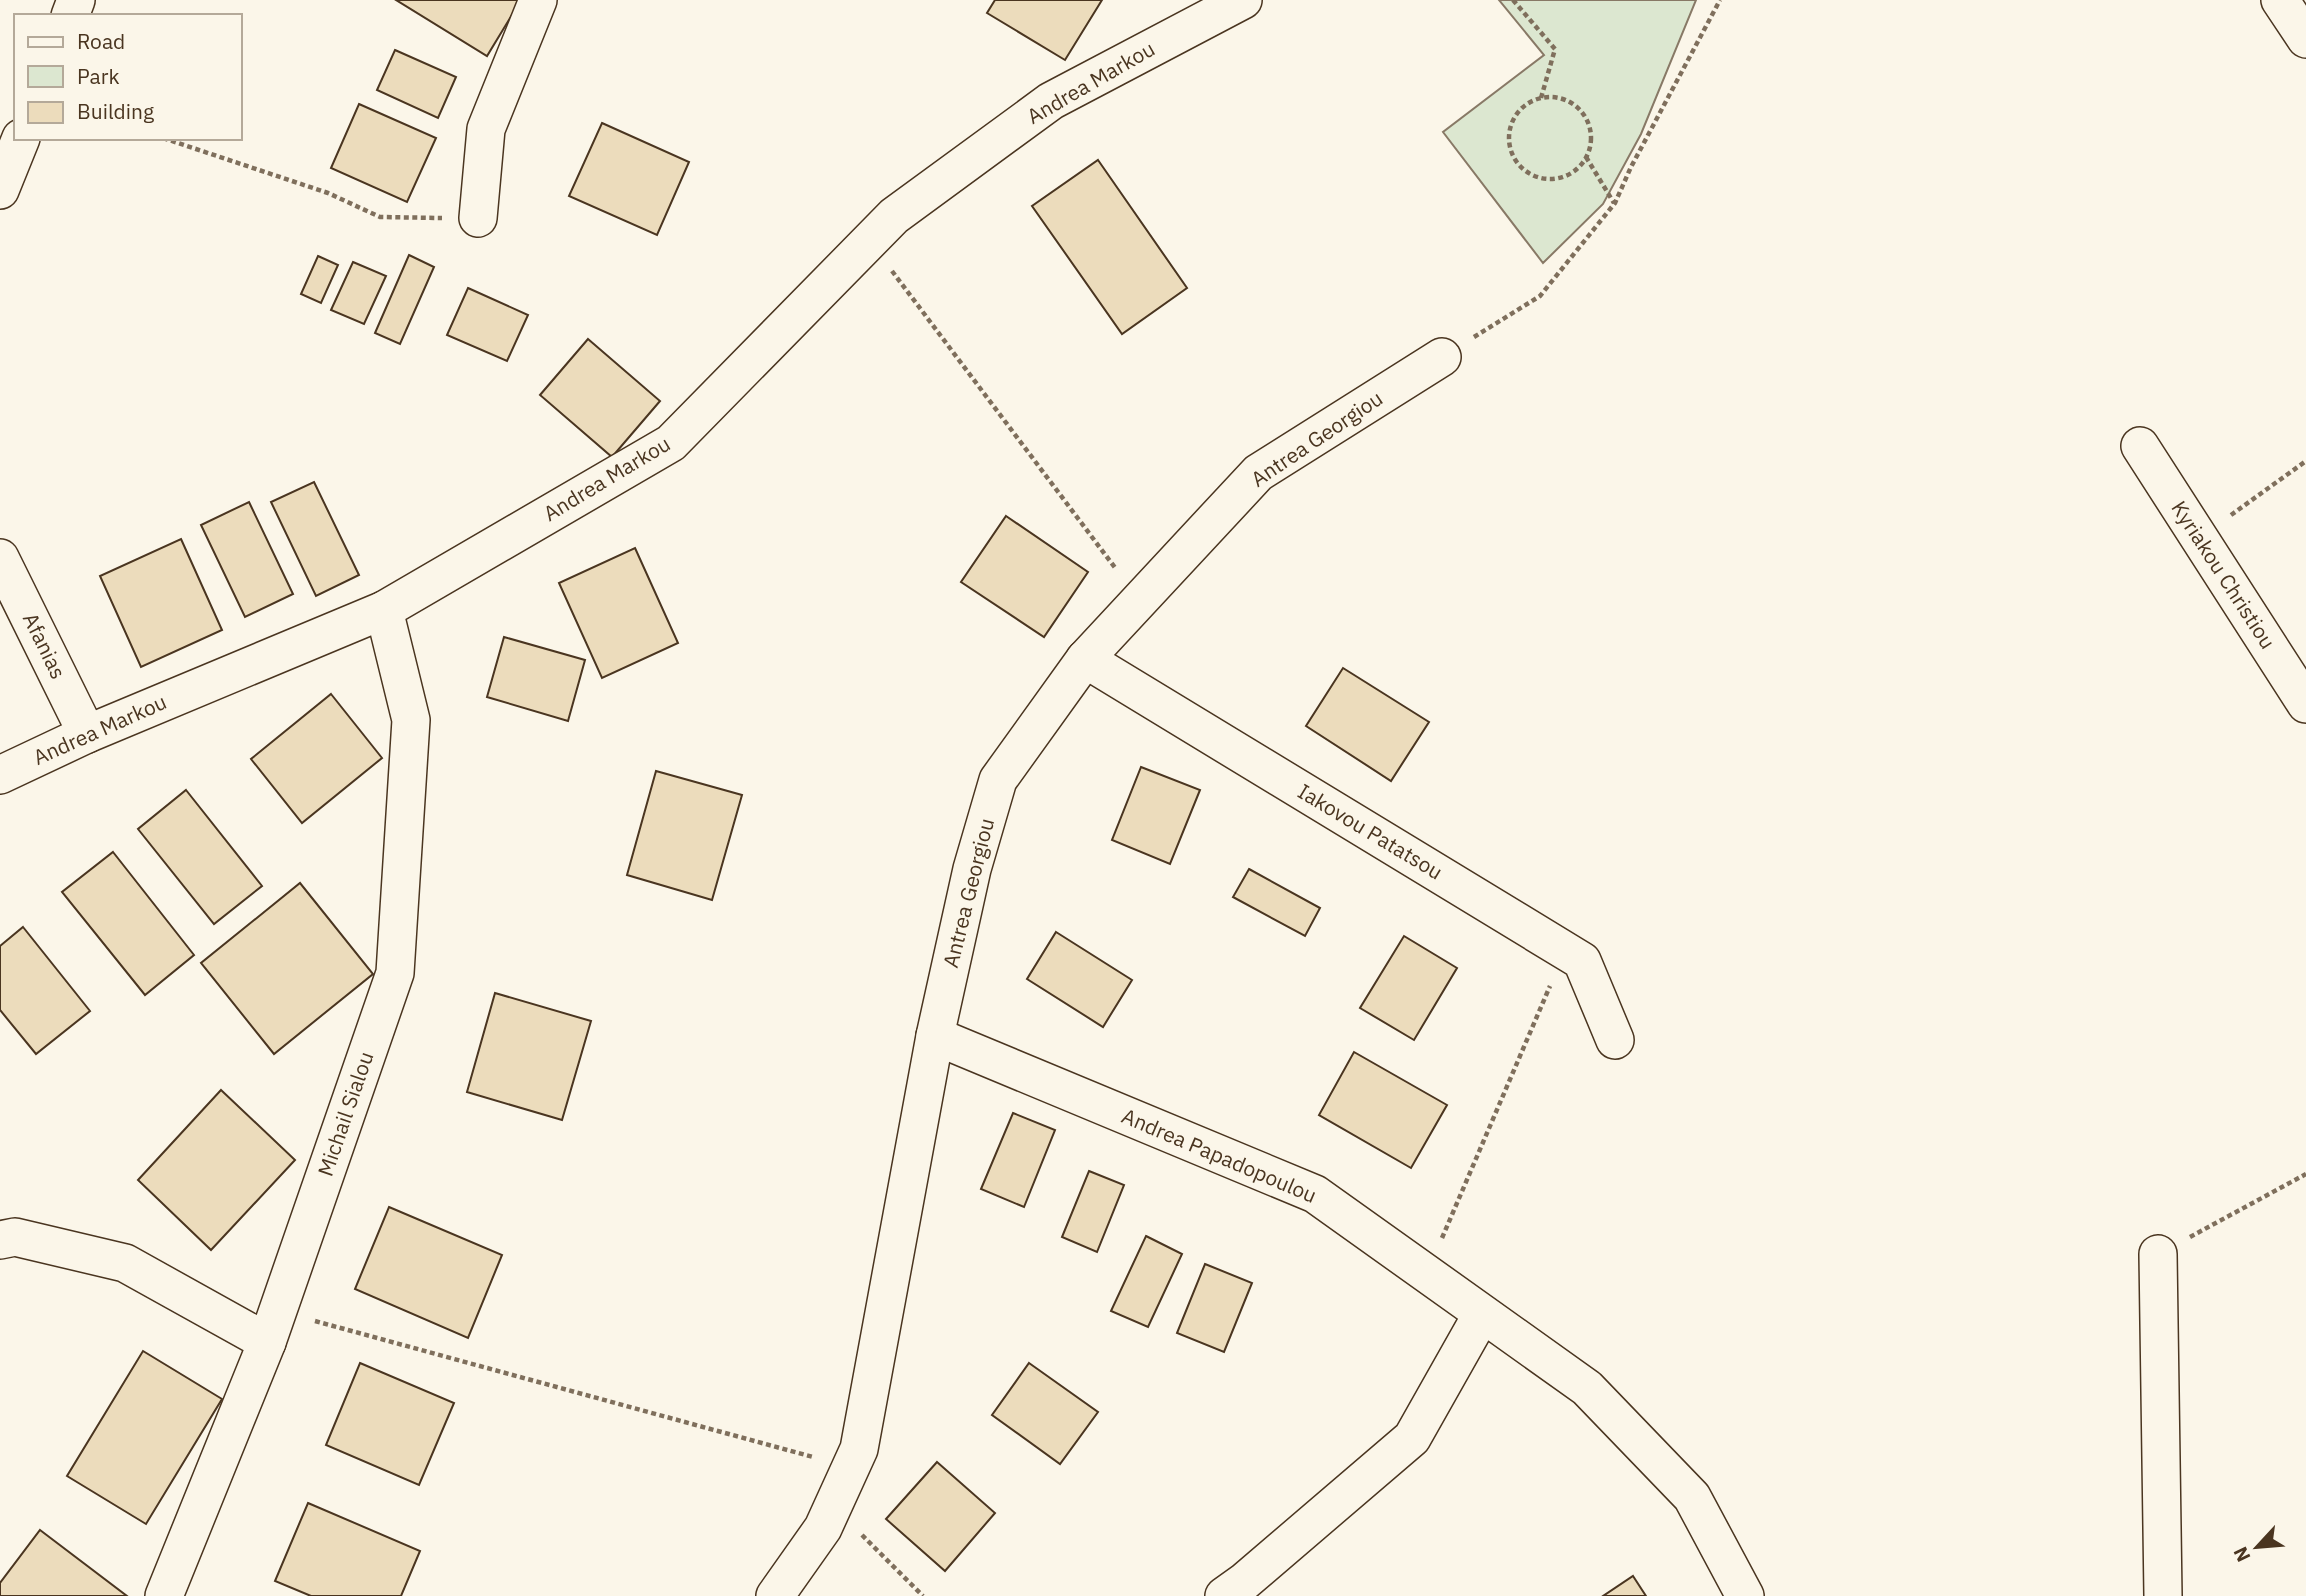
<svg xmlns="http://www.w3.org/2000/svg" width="2306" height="1596" viewBox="0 0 2306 1596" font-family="'IBM Plex Sans',sans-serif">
  <rect width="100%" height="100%" fill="#fbf6e9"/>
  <polygon fill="#dce7d0" stroke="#887966" stroke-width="2" points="1499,0 1696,0 1641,134 1603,204 1543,263 1443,132 1544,55"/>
  <g fill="#ecdcbc" stroke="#4a3520" stroke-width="2">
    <polygon points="396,0 521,0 487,56"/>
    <polygon points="995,0 1102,0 1065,60 987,13"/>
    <polygon points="395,50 456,77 438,118 377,90"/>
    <polygon points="359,104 436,138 407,202 331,168"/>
    <polygon points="602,123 689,162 657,235 569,196"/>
    <polygon points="1098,160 1187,288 1122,334 1032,206"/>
    <polygon points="409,255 434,267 400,344 375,333"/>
    <polygon points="318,256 338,265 321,303 301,294"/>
    <polygon points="353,262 386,276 364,324 331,310"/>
    <polygon points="468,288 528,315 507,361 447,335"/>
    <polygon points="588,339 660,401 612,457 540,395"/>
    <polygon points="314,482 359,575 316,596 271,502"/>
    <polygon points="249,502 293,594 245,617 201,525"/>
    <polygon points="1006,516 1088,572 1044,637 961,582"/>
    <polygon points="181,539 222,630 141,667 100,576"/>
    <polygon points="635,548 678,643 602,678 559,583"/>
    <polygon points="504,637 585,660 568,721 487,697"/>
    <polygon points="1343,668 1429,722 1391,781 1306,726"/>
    <polygon points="331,694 382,758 302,823 251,759"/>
    <polygon points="1141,767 1200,790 1170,864 1112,840"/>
    <polygon points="656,771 742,795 712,900 627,875"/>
    <polygon points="186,790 262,886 214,924 138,829"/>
    <polygon points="113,852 194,955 145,995 62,892"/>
    <polygon points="1249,869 1320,908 1305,936 1233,897"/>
    <polygon points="300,883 373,974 274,1054 201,963"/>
    <polygon points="23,927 90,1011 36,1054 0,1010 0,946"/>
    <polygon points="1056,932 1132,980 1103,1027 1027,979"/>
    <polygon points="1404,936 1457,968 1414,1040 1360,1008"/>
    <polygon points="495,993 591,1021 562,1120 467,1092"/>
    <polygon points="1354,1052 1447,1105 1411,1168 1319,1115"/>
    <polygon points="221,1090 295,1160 211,1250 138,1180"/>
    <polygon points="1013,1113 1055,1130 1024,1207 981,1189"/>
    <polygon points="1089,1171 1124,1185 1097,1252 1062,1237"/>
    <polygon points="389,1207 502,1255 468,1338 355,1289"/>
    <polygon points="1146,1236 1182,1254 1148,1327 1111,1311"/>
    <polygon points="1205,1264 1252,1283 1224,1352 1177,1333"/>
    <polygon points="143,1351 222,1399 146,1524 67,1476"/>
    <polygon points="360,1363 454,1403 419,1485 326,1445"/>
    <polygon points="1029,1363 1098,1412 1060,1464 992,1415"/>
    <polygon points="937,1462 995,1513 945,1571 886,1519"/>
    <polygon points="308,1503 420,1551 401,1596 311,1596 275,1581"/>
    <polygon points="40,1530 127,1596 0,1596 0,1583"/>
    <polygon points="1633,1576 1646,1596 1603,1596"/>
  </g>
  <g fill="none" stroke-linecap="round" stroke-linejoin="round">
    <g stroke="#4a3520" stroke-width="40">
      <g id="minor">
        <polyline points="2280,0 2306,39"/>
        <polyline points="70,16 76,0"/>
        <polyline points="0,190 21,138"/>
        <polyline points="478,218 486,129 538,0"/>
        <polyline points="2140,446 2306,704"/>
        <polyline points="0,558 87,734"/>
        <polyline points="1085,659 1582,961 1615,1040"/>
        <polyline points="0,775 87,734 384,610 671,443 894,216 1051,101 1243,0"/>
        <polyline points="935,1036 1315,1194 1587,1388 1692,1497 1745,1596"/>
        <polyline points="0,1240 15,1237 125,1263 267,1342"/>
        <polyline points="2158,1254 2163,1596"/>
        <polyline points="164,1596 267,1342 395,973 411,720 384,610"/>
        <polyline points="775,1596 823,1528 859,1449 935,1036 972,869 998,780 1085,659 1258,473 1442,357"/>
        <polyline points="1224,1596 1245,1581 1412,1438 1482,1314"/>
      </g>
    </g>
    <g stroke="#7f6f5c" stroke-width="4.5" stroke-dasharray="5 3.5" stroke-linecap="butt">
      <polyline points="1513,0 1555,49 1541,98"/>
      <circle cx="1550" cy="138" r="41"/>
      <polyline points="163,138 328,193 380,217 442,218"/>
      <polyline points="1586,157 1614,203"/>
      <polyline points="892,271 1116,569"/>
      <polyline points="1474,337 1540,296 1615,203 1631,167 1720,0"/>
      <polyline points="2231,515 2306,461"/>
      <polyline points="2190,1237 2306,1174"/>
      <polyline points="1442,1238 1550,986"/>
      <polyline points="315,1321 813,1457"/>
      <polyline points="862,1535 923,1596"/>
    </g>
    <use href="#minor" stroke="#fbf6e9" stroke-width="37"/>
  </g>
  <g text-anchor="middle" stroke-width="5" stroke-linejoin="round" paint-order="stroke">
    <g font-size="21" fill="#4a3520" stroke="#fbf6e9">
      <text transform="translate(1091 83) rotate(-30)" y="7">Andrea Markou</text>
      <text transform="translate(1317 439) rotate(-34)" y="7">Antrea Georgiou</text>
      <text transform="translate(607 479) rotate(-31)" y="7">Andrea Markou</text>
      <text transform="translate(2223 575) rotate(57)" y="7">Kyriakou Christiou</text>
      <text transform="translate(44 646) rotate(64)" y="7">Afanias</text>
      <text transform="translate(100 730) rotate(-24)" y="7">Andrea Markou</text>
      <text transform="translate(1370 832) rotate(31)" y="7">Iakovou Patatsou</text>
      <text transform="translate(969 893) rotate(-76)" y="7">Antrea Georgiou</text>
      <text transform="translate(346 1114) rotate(-71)" y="7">Michail Sialou</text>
      <text transform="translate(1219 1156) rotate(23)" y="7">Andrea Papadopoulou</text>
    </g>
  </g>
  <rect x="14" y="14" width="228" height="126" fill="#fbf6e9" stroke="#b4a999" stroke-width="2"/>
  <rect x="28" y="37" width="35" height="10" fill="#fbf6e9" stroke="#b4a999" stroke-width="2"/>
  <text x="77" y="49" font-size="21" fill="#4a3520">Road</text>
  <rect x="28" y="66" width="35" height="21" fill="#dce7d0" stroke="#b4a999" stroke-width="2"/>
  <text x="77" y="84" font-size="21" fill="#4a3520">Park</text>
  <rect x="28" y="102" width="35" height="21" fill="#ecdcbc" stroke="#b4a999" stroke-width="2"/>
  <text x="77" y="119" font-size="21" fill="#4a3520">Building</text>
  <g transform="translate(2257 1547) rotate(244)" stroke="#fbf6e9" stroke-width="5" paint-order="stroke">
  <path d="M0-5L12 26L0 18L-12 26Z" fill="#4a3520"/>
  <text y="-10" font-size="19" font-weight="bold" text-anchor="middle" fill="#4a3520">N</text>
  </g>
</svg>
